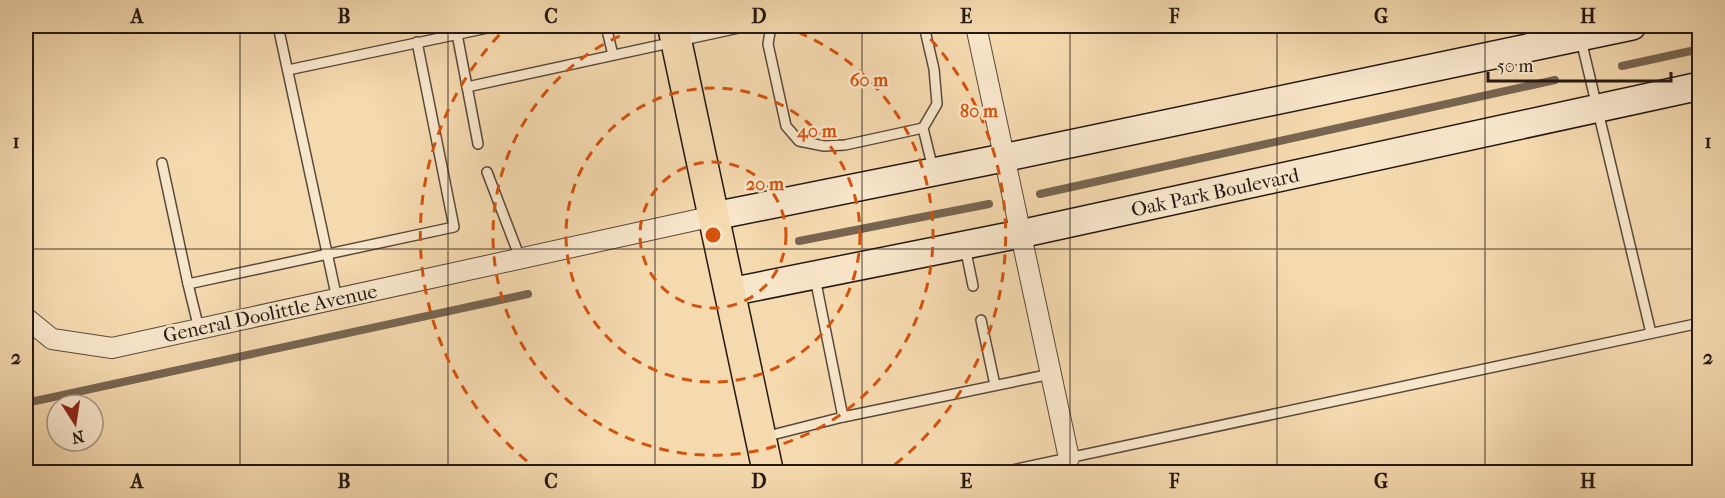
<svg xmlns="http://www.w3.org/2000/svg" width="1725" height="498" viewBox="0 0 1725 498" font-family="'IM FELL French Canon',serif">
  <rect width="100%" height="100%" fill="#f5d9af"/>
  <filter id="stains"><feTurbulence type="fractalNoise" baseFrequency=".00333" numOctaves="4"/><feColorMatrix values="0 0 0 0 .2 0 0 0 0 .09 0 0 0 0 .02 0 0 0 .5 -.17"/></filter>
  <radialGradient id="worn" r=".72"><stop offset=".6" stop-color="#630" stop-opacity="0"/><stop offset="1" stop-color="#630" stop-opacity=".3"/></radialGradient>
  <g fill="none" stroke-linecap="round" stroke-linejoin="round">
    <g stroke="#776551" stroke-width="8">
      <polyline points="1622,66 1700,49"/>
      <polyline points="1040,194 1555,80"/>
      <polyline points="799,241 989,204"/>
      <polyline points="26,403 528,294"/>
    </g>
    <g stroke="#59493b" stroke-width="12">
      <g id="lane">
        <polyline points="278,26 337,299"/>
        <polyline points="606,26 613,55"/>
        <polyline points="771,26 768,44 786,126 799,141 824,146 845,145 923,128"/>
        <polyline points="924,26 934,69 937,104 923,128 933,169"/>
        <polyline points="457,34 478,144"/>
        <polyline points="1581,40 1651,333"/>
        <polyline points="288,70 497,26"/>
        <polyline points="467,87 748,26"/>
        <polyline points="162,163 188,284"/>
        <polyline points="487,172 520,258"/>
        <polyline points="965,247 973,286"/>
        <polyline points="815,278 843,417 1051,374"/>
        <polyline points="981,320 995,385"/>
        <polyline points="199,329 188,284 454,227 417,42"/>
        <polyline points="764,437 843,417"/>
        <polyline points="1003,472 1700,323"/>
      </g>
    </g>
    <g stroke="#59493b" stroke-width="22">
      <g id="street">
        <polyline points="976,26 1069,458"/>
        <polyline points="26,318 52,339 112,348 714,216"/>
      </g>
    </g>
    <g stroke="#251914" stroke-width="30">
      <g id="secondary">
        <polyline points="714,216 1003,158 1632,26"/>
        <polyline points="730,292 1020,234 1700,86"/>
      </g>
    </g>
    <g stroke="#251914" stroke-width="33">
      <polyline id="primary" points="673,26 768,472"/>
    </g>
    <use href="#lane" stroke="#f8e6cb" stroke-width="9"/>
    <use href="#street" stroke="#f8e6cb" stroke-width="20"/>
    <use href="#secondary" stroke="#f8e6cb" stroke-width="27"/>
    <use href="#primary" stroke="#f5d9af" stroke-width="30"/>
  </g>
  <path fill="none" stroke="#251914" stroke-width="1.5" stroke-opacity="0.55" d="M240 26V472M448 26V472M655 26V472M862 26V472M1070 26V472M1277 26V472M1485 26V472M26 249H1700"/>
  <g fill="none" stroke="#d4530d" stroke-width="3" stroke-dasharray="10 8">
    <circle cx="713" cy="235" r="73"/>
    <circle cx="713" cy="235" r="147"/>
    <path d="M781 26A220 220 0 1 1 645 26"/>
    <path d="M541 472A293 293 0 0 1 508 26M918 26A293 293 0 0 1 885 472"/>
  </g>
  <g text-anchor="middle" stroke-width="5" stroke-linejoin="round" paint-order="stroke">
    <g font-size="20" fill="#251914" stroke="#f8e6cb">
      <text transform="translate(1215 192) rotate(-12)" y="7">Oak Park Boulevard</text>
      <text transform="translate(270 313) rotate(-12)" y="7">General Doolittle Avenue</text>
    </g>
  </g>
  <circle cx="713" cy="235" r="9" fill="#d4530d" stroke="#f8e6cb" stroke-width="3"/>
  <g font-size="18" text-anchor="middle" font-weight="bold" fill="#d4530d" stroke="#f8e6cb" stroke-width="5" stroke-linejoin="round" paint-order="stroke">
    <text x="869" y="86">60 m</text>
    <text x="979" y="117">80 m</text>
    <text x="817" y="137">40 m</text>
    <text x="765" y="190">20 m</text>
  </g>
  <rect width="1725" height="498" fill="none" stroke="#f5d9af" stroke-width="66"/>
  <g transform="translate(75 423) rotate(168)"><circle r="28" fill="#f8e6cb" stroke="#a49482" stroke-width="1.5"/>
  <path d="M0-4.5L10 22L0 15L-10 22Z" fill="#8f2418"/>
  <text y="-9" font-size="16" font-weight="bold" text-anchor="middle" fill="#251914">N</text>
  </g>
  <path d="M1488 72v9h183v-9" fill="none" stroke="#251914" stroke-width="3"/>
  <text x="1497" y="72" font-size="18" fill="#251914" stroke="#f8e6cb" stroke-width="4.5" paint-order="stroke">50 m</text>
  <rect x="33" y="33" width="1659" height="432" fill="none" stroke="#251914" stroke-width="2"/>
  <g font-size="20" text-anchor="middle" font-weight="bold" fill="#251914">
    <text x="137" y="23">A</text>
    <text x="344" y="23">B</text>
    <text x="551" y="23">C</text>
    <text x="759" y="23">D</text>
    <text x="966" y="23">E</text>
    <text x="1174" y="23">F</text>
    <text x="1381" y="23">G</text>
    <text x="1588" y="23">H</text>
    <text x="16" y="148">1</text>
    <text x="1708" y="148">1</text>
    <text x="16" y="364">2</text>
    <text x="1708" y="364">2</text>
    <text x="137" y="488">A</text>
    <text x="344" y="488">B</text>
    <text x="551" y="488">C</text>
    <text x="759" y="488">D</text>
    <text x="966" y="488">E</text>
    <text x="1174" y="488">F</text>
    <text x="1381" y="488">G</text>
    <text x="1588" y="488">H</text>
  </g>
  <rect width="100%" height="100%" filter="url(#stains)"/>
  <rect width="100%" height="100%" fill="url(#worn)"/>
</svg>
